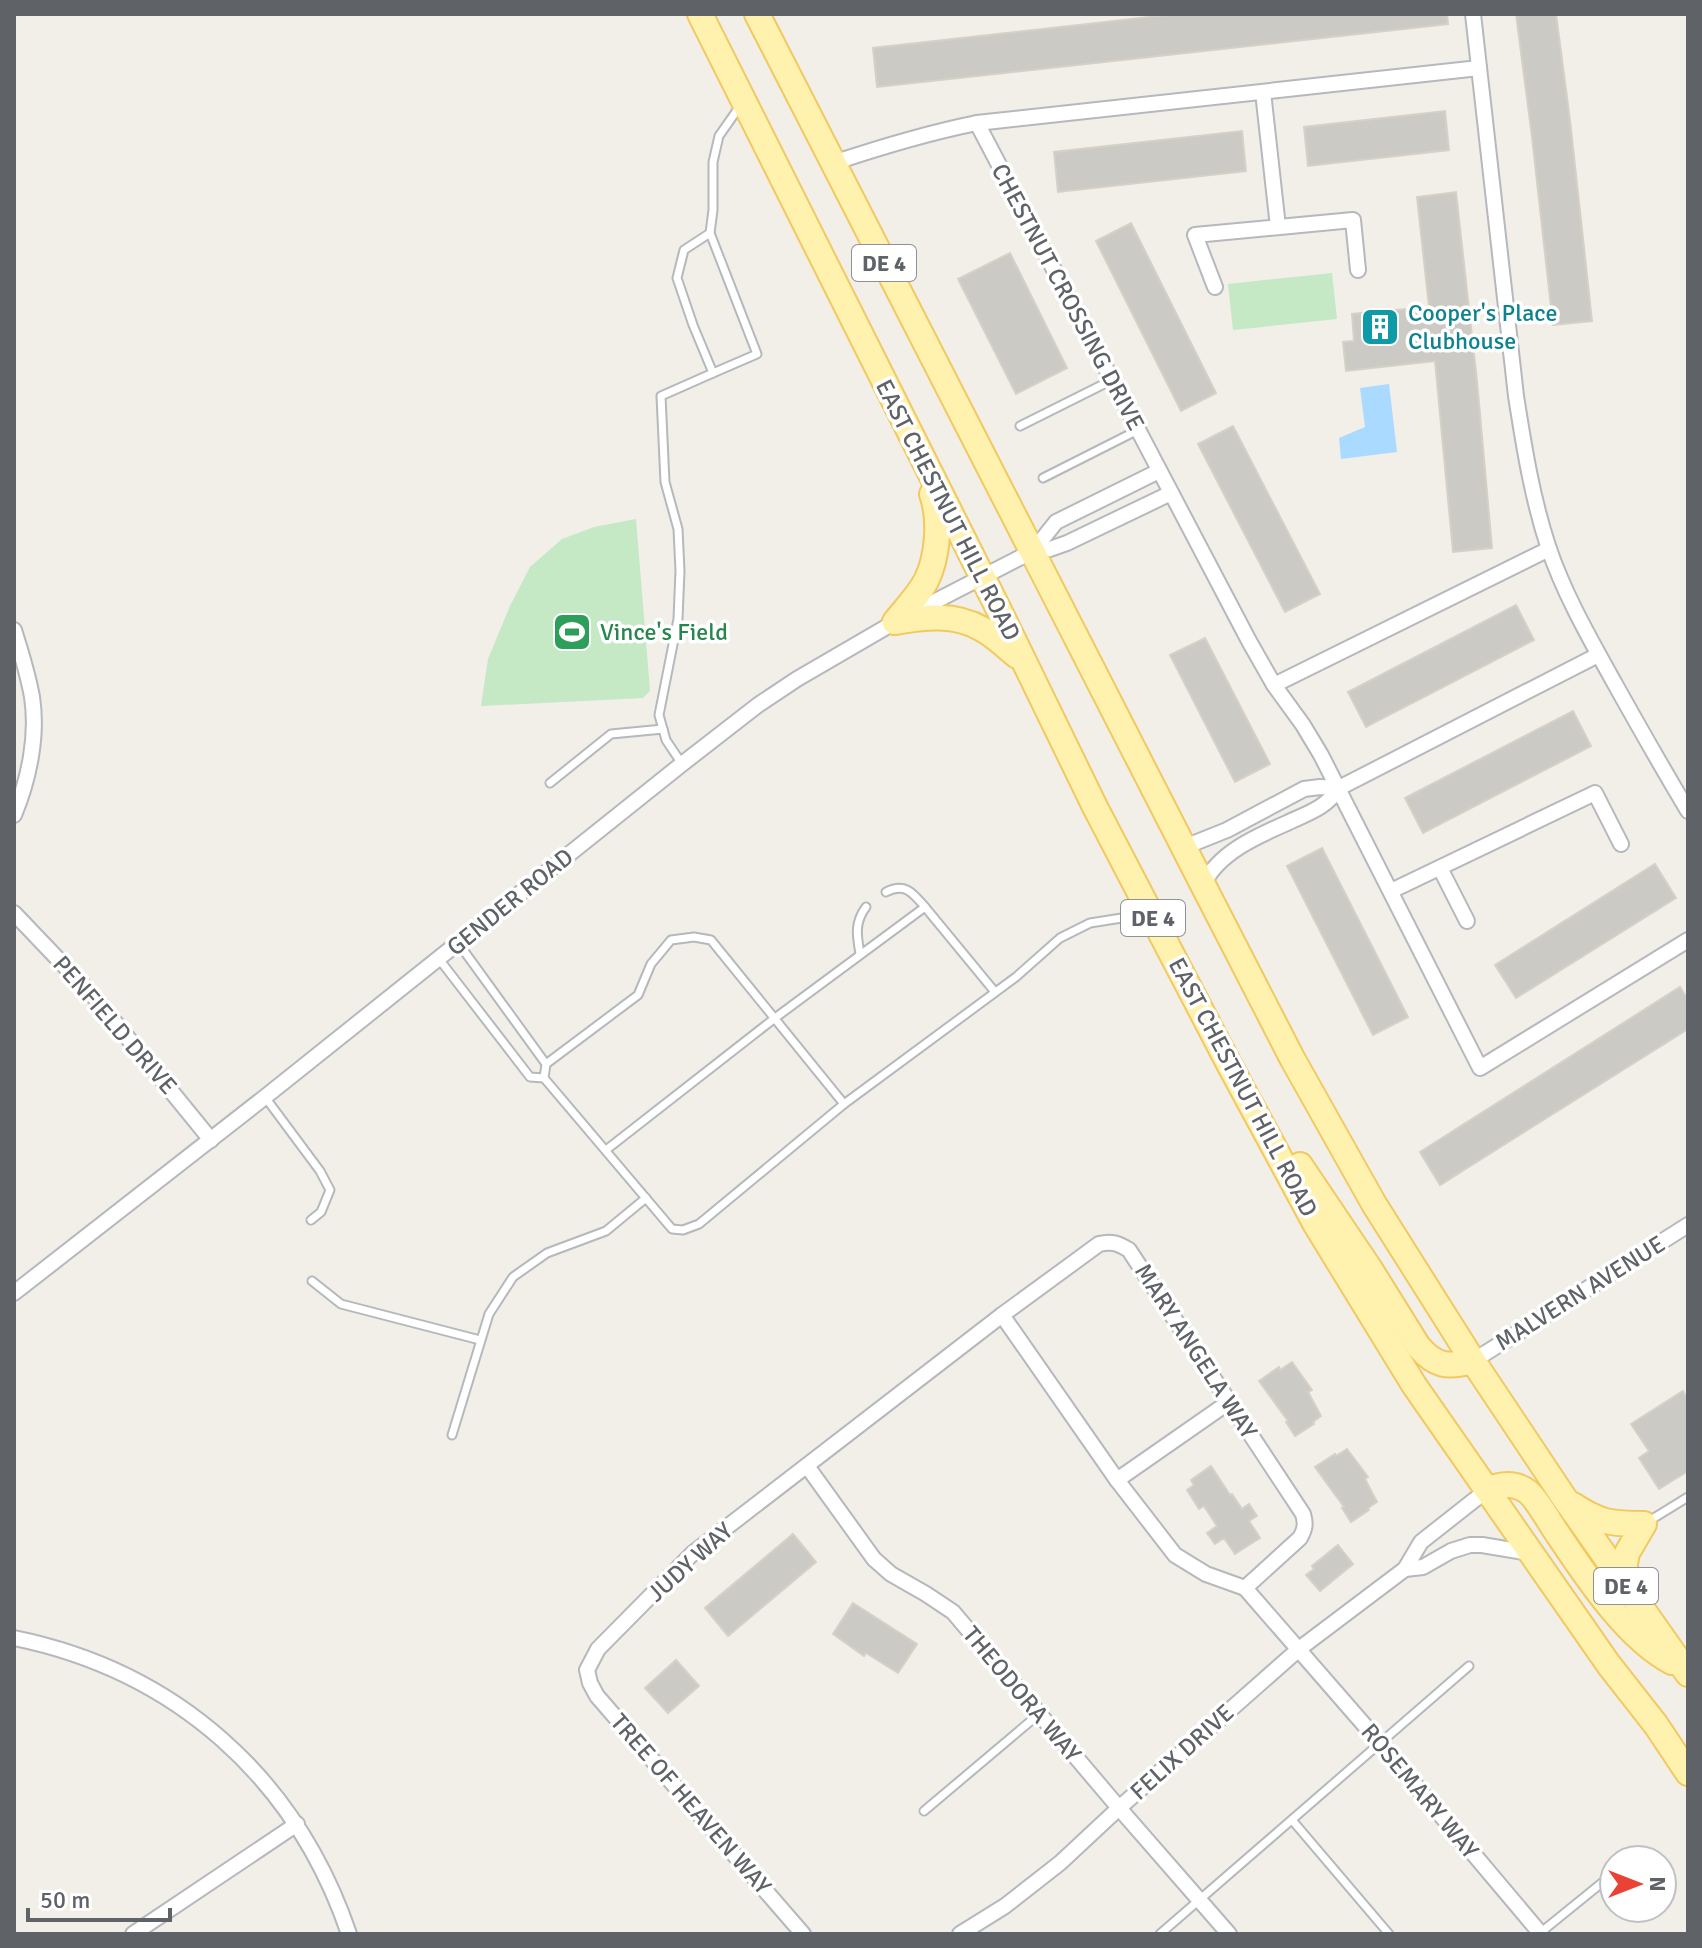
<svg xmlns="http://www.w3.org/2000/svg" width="1702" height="1948" viewBox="0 0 1702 1948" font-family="Signika,sans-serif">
  <rect width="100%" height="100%" fill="#f1efe8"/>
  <g fill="#c5e8c5">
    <polygon points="1332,273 1337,319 1233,330 1228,284"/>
    <polygon points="636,519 650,691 643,698 481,706 488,659 510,606 530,567 562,539 594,527"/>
  </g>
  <polygon fill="#aadaff" points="1389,384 1397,452 1341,459 1339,438 1365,427 1360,388"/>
  <g fill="#cccac5" stroke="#d6d1c6" stroke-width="2">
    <polygon points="1176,14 1447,14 1448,24 877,87 873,48"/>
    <polygon points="1516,14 1556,14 1570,120 1592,321 1553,325 1532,137"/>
    <polygon points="1445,111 1449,150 1308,166 1304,127"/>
    <polygon points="1242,131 1246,171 1058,192 1054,152"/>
    <polygon points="1456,192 1477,381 1492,548 1453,552 1435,361 1346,371 1343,342 1354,341 1352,314 1429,307 1417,197"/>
    <polygon points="1131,223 1216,393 1181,411 1096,241"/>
    <polygon points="1010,253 1067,368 1016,394 958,279"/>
    <polygon points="1233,426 1320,594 1285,612 1198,444"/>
    <polygon points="1516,605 1534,640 1366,727 1348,692"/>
    <polygon points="1205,638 1270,764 1235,782 1170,655"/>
    <polygon points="1573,711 1591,746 1423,833 1405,798"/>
    <polygon points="1322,848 1408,1017 1373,1035 1287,866"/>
    <polygon points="1655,864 1676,898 1516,998 1495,965"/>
    <polygon points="1680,987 1688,1000 1688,1029 1440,1185 1420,1152"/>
    <polygon points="1292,1362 1312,1390 1308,1392 1321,1416 1313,1422 1314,1424 1295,1436 1286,1422 1288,1421 1259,1381 1279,1367 1280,1370"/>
    <polygon points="1683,1391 1688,1400 1688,1471 1659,1489 1639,1458 1649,1451 1631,1424"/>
    <polygon points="1347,1449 1368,1477 1365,1479 1377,1502 1368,1508 1369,1510 1351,1522 1342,1508 1344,1507 1315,1467 1335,1454 1336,1456"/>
    <polygon points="1211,1466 1230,1495 1232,1494 1242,1509 1249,1504 1257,1516 1249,1521 1260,1538 1235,1554 1224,1538 1215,1544 1207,1533 1217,1526 1204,1506 1199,1509 1187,1490 1194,1485 1191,1480"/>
    <polygon points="793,1534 816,1562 728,1636 705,1608"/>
    <polygon points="1338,1545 1353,1564 1320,1591 1306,1575 1314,1569 1312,1566"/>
    <polygon points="853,1603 917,1644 898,1673 866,1653 864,1656 833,1634"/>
    <polygon points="676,1660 699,1686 668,1713 645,1688"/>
  </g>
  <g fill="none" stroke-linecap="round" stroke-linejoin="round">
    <g stroke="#b5b8bc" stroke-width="11">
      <g id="lane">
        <polyline points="710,233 757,354 713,373"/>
        <polyline points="1020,426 1112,380"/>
        <polyline points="1043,478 1138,430"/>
        <polyline points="682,764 666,740 659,715 678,619 680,571 678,529 665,482 661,396 713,373 693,325 677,278 684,250 710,233 713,210 713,162 719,136 740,106"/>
        <polyline points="550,783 611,734 663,729"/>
        <path d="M886 892C905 882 913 893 925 907"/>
        <path d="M860 954C857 936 854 923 866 907"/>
        <polyline points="439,959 530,1077 544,1078 546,1064 459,944"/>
        <polyline points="546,1064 638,995 651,964 671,940 694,937 711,940 844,1104"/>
        <polyline points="544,1078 672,1229 683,1230 699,1224 844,1104 1016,977 1060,938 1090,923 1147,914"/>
        <polyline points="265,1097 320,1171 330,1190 321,1212 311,1220"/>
        <polyline points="606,1150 775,1018 925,907 995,992"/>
        <polyline points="312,1281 341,1304 480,1340"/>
        <polyline points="452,1435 489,1314 513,1277 547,1253 606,1231 646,1198"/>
        <polyline points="1649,1521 1688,1497"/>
        <polyline points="924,1811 1039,1714"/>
        <polyline points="1292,1820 1389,1934"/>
        <polyline points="1540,1933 1614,1873"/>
        <polyline points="1160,1934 1469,1666"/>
      </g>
    </g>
    <g stroke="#b5b8bc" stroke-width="18">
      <g id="street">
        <path d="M1473 14 1516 396C1524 447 1532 497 1548 546 1564 594 1590 639 1615 684 1639 727 1663 769 1688 811"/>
        <polyline points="1263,92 1278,227"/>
        <polyline points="977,123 1249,641 1274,685 1303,725 1321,755 1480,1068 1688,940"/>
        <path d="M833 163C881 147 927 133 977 123L1479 68"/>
        <polyline points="1215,287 1195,235 1353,220 1358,270"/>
        <polyline points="1033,551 1056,522 1159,471"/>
        <path d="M14 630C21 652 28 674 32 697 38 736 29 779 14 815"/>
        <polyline points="1274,685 1549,549"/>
        <polyline points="1181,844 1192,844 1227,830 1304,789 1320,787 1339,788"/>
        <polyline points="1440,868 1467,921"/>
        <path d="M1203 885C1218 853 1257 836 1287 823 1308 813 1326 808 1339 788L1598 655"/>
        <polyline points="1391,891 1595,793 1621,844"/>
        <polyline points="14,913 96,999 211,1140"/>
        <polyline points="14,1293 265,1097 682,764 758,705 797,679 895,622 1033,551 1050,549 1067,543 1171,493"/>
        <polyline points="1002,1315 1117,1480 1175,1555 1206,1574 1245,1588"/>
        <polyline points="1473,1361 1688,1225"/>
        <polyline points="807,1466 874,1559 891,1574 926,1594 953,1612 1119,1808 1229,1934"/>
        <polyline points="1117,1480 1229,1402"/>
        <polyline points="1405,1569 1423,1567 1451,1551 1470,1545 1482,1545 1530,1553"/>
        <polyline points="1245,1588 1380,1743 1541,1934"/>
        <path d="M14 1638C176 1671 296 1778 349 1934"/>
        <polyline points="133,1934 297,1824"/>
        <path d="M803 1934 597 1696 590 1683 587 1670 598 1649 692 1554 1002 1315 1099 1244C1111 1241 1118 1243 1129 1250L1303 1514C1306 1524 1305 1529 1300 1538L1245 1588"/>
        <polyline points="960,1934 1005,1906 1060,1863 1119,1808 1299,1649 1405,1569 1421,1542 1487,1490"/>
      </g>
    </g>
    <g stroke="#f2c960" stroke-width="28">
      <g id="primary">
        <polyline points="700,14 1000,612 1095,807 1230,1066 1316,1225 1414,1385 1609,1665 1656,1725 1688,1773"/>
        <polyline points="757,14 1203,885 1292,1058 1374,1204 1473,1361 1565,1499 1688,1674"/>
        <path d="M895 622C905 609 918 596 926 581 938 557 941 520 932 494"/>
        <path d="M895 622C924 617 955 613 982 629 995 636 1006 647 1017 656"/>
        <path d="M1300 1165 1370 1269 1418 1346C1435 1366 1447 1368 1473 1361"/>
        <path d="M1487 1490C1501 1484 1515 1482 1528 1492 1537 1499 1550 1523 1557 1533 1585 1575 1627 1639 1672 1662"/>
        <path d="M1573 1505C1600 1523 1612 1524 1644 1524L1627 1553 1624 1569 1634 1584"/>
      </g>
    </g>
    <use href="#lane" stroke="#fff" stroke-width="7"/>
    <use href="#street" stroke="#fff" stroke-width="14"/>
    <use href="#primary" stroke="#fff2af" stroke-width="24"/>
  </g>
  <defs>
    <g id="building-square" transform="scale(2)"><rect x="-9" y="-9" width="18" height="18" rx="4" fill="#0f9aa8" stroke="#fff"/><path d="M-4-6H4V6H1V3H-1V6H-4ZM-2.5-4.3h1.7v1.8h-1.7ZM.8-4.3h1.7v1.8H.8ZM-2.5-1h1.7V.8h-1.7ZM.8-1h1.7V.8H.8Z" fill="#fff"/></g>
    <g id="stadium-square" transform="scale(2)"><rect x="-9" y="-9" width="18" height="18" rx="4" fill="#2e9e5b" stroke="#fff"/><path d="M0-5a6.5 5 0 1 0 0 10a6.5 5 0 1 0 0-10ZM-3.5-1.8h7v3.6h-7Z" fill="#fff"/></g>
  </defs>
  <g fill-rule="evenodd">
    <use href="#building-square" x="1380" y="327"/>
    <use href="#stadium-square" x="572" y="632"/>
  </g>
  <g text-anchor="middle" stroke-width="7" stroke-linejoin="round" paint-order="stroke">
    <g fill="#fff" stroke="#8f9295" stroke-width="2">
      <rect x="852" y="245" width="64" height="36" rx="6"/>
      <rect x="1121" y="900" width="64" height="36" rx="6"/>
      <rect x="1594" y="1568" width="64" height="36" rx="6"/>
    </g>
    <g font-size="22" font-weight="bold" fill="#5f6368">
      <text x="884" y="271">DE 4</text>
      <text x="1153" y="926">DE 4</text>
      <text x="1626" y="1594">DE 4</text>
    </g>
    <g font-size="24" fill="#5f6368" stroke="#fff">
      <text transform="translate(1068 297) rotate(62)" y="8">CHESTNUT CROSSING DRIVE</text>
      <text transform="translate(948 510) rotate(63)" y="8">EAST CHESTNUT HILL ROAD</text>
      <text transform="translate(510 902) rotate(-39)" y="8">GENDER ROAD</text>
      <text transform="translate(115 1025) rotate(49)" y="8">PENFIELD DRIVE</text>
      <text transform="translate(1243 1087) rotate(62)" y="8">EAST CHESTNUT HILL ROAD</text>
      <text transform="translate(1580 1293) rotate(-32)" y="8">MALVERN AVENUE</text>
      <text transform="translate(1196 1351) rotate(57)" y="8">MARY ANGELA WAY</text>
      <text transform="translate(690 1562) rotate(-42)" y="8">JUDY WAY</text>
      <text transform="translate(1022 1694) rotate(50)" y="8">THEODORA WAY</text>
      <text transform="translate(1182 1752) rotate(-42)" y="8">FELIX DRIVE</text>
      <text transform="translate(1420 1791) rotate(50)" y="8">ROSEMARY WAY</text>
      <text transform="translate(691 1804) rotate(49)" y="8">TREE OF HEAVEN WAY</text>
    </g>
    <g font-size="24" fill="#0d838f" stroke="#fff" text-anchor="start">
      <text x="1408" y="321">Cooper's Place<tspan x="1408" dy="28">Clubhouse</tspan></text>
    </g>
    <g font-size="24" fill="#27864d" stroke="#fff" text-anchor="start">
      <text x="600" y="640">Vince's Field</text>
    </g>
  </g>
  <rect width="1702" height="1948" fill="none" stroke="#5f6368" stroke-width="32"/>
  <g transform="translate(1638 1884) rotate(90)"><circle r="38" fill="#ffffff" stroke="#bfc1c3" stroke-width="2"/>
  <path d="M0-6L14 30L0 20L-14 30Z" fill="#ea4335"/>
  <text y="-12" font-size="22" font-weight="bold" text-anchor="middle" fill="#5f6368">N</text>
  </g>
  <path d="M28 1908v12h142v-12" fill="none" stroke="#5f6368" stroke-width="4"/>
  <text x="40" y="1908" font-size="24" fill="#5f6368" stroke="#ffffff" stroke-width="6" paint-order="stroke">50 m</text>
</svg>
